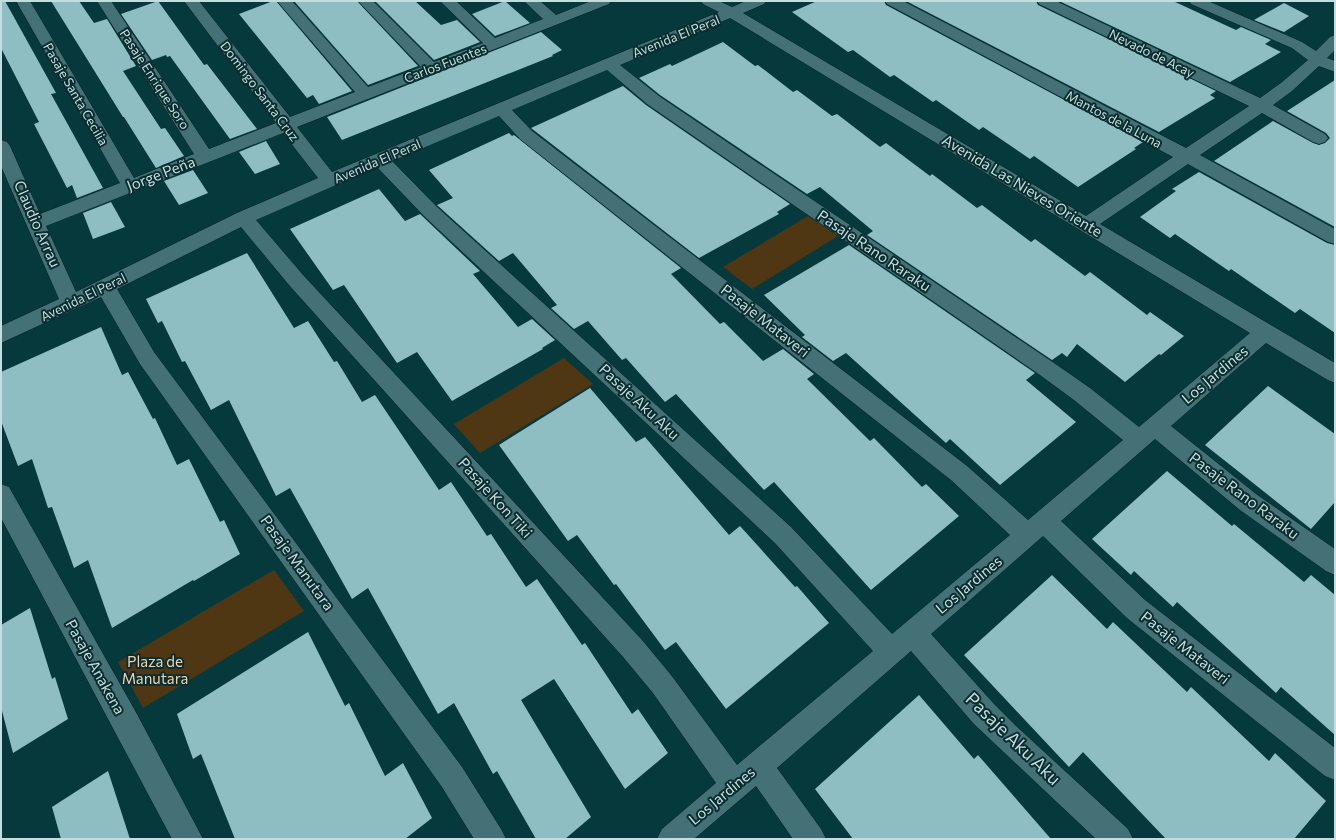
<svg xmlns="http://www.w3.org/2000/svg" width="1336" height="840" viewBox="0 0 1336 840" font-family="Commissioner,sans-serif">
  <rect width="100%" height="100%" fill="#06393c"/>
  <g fill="#503714">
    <polygon points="808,216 838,236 752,289 723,267"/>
    <polygon points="564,358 593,384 480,453 454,424"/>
    <polygon points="274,570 304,611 143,708 118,662"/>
  </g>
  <g fill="#8fbec2">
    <polygon points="1,1 5,1 56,93 51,94 103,188 77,198 72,185 67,188 34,124 39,122 1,48"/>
    <polygon points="51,1 79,1 94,23 107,19 136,66 123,71 161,129 165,128 184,156 156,168 124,117 123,117"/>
    <polygon points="158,1 204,65 207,64 257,129 230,139 170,56 167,57 166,55 152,60 121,14"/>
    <polygon points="273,1 276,1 352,91 319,104 313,95 307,98 239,14"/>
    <polygon points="294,1 357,1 418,66 368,85"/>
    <polygon points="375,1 415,1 441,25 457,20 480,42 434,60"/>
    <polygon points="505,1 530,23 495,36 472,14"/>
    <polygon points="817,1 884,1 886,5 1143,142 1134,148 1136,149 1078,187 1034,156 1030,159 983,127 979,130 936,100 933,102 894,75 890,77 853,50 848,52 792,12"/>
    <polygon points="906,1 1036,1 1038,5 1216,91 1210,95 1215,98 1159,132"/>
    <polygon points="1059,1 1173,1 1236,30 1241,27 1271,40 1265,44 1281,52 1230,82"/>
    <polygon points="1284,3 1309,16 1284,32 1254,20"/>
    <polygon points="541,32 562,50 552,55 553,56 342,140 327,117"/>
    <polygon points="723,42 755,66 758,65 793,92 797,90 832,116 837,114 880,147 886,143 930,176 932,174 977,208 982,205 1031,242 1035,239 1085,276 1090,272 1147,315 1150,312 1184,336 1161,355 1159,354 1125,382 1077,344 1067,357 1062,353 1052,360 867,235 873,231 820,187 807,194 660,95 639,78 670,64 672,66"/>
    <polygon points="1335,80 1335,227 1214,161 1273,121 1313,143 1319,145 1325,143 1330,138 1326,133 1287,111"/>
    <polygon points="623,86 646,105 790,204 777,212 779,214 699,258 531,128"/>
    <polygon points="509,133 512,136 514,135 681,268 671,274 720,324 724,322 763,361 783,349 814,374 807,379 870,441 874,438 922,487 926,484 959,516 871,590 774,482 764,490 676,394 665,402 626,358 622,360 588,321 574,329 551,308 557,305 513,253 499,261 437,205 453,198 429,170"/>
    <polygon points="266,141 280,164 255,174 239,152"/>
    <polygon points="193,170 208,193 179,205 164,181"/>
    <polygon points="1199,172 1327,243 1335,245 1335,333 1300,309 1295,313 1231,269 1229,271 1175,234 1170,238 1140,217 1176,191 1172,189"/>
    <polygon points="379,189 405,221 420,214 480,271 473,274 518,327 532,319 555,340 542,348 543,349 452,401 417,352 397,363 344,285 333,290 290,229"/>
    <polygon points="111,202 125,227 93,239 83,213"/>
    <polygon points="849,245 1035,373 1026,380 1076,422 1000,485 950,439 946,443 846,353 833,361 802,337 805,335 764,295"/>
    <polygon points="247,253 294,328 308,321 334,362 337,361 362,402 375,395 439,490 451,482 487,536 491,534 526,587 537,579 582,645 585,643 632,714 638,709 668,753 625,789 554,679 521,700 591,817 565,839 536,839 497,771 493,774 454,703 438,714 368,588 352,599 290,488 276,496 229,400 211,410 185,361 182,362 162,321 158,323 146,299"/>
    <polygon points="101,327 122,375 128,372 153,419 155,418 177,465 189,459 220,522 224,520 240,554 194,581 193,580 112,628 88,560 74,568 52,507 48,508 32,459 18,466 1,421 1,372"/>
    <polygon points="1268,386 1335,434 1335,502 1311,529 1205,445"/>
    <polygon points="590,388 636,442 645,437 729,535 740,526 795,587 797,586 829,623 726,709 676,642 665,650 616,584 614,585 577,535 568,541 499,445"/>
    <polygon points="1167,471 1232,526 1234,524 1304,582 1311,575 1335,595 1335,735 1281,687 1276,693 1177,602 1173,607 1134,571 1131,575 1092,539"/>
    <polygon points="1052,575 1107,629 1113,622 1187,692 1191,687 1269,761 1275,753 1326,801 1294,839 1166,839 1083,752 1069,767 1008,702 964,655"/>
    <polygon points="30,608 52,679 55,677 68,719 13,753 1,707 1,625"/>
    <polygon points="308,632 345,706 349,703 385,776 403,763 432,818 405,839 235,839 201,754 193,759 177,714"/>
    <polygon points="919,695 974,759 978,755 1051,839 853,839 815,789"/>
    <polygon points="108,771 130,839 61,839 52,807"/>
  </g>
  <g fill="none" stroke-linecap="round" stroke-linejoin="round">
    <g stroke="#001e21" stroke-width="1">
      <g id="minor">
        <path d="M16 1H30L134 178 194 154 97 1H111L209 149 276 123 184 1H199L290 117 355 92 277 1H292L368 87 421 67 358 1H373L434 62 483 43 440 1H456L495 38 543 19 524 1H540L556 15 591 1H611L609 4 297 127 332 172 719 12 703 4 701 1H719L732 7 746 1H766L764 4 743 13 1086 216 1173 157 887 4 885 1H903L1186 148 1249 106 1039 4 1037 1H1056L1260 98 1281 83 1308 60 1292 48 1191 4 1189 1H1208L1302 42 1316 51 1330 37 1335 35V50L1327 58 1335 61V72L1319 66 1292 91 1273 105 1325 134 1328 138 1325 142 1319 144 1313 142 1262 113 1200 155 1335 229V244L1328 242 1188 164 1100 224 1335 363V383L1328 380 1266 343 1171 426 1256 494 1335 549V575L1326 571 1240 510 1155 439 1061 521 1145 600 1335 748V780L1325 776 1127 618 1043 536 931 634 994 704 1016 726 1128 829 1133 839H1096L974 724 911 651 777 768 821 829 826 839H793L756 786 694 839H657L662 829 716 783 653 693 624 658 289 285 241 227 117 289 154 352 462 767 501 829 506 839H474L442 787 140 364 101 297 1 343V326L59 299 1 166V140L7 142 10 146 40 214 120 183ZM730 18 1250 333 1139 427 1090 388 1054 363 659 96 620 65ZM607 70 647 104 1040 375 1074 400 1123 440 1028 520 967 466 532 131 512 110ZM499 116 520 139 951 480 1010 535 892 634 791 527 437 207 392 161ZM283 133 318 178 237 213 76 292 46 226ZM377 167 425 217 775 543 873 651 737 765 671 675 642 640 303 275 256 220Z"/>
        <polygon points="1,484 9,487 138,716 203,839 172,839 1,518"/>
      </g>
    </g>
    <use href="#minor" fill="#447175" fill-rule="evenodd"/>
  </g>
  <g text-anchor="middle" stroke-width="4" stroke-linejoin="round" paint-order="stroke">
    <g font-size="13" fill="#c6dddf" stroke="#092d30">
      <text transform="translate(676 36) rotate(-22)" y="5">Avenida El Peral</text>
      <text transform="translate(1152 53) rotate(26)" y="5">Nevado de Acay</text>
      <text transform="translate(445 63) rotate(-21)" y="5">Carlos Fuentes</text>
      <text transform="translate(155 79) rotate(57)" y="5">Pasaje Enrique Soro</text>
      <text transform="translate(260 91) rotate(53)" y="5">Domingo Santa Cruz</text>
      <text transform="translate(76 94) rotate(60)" y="5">Pasaje Santa Cecilia</text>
      <text transform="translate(1114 119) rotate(28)" y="5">Mantos de la Luna</text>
      <text transform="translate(377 161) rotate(-23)" y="5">Avenida El Peral</text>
      <text transform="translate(83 297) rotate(-26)" y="5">Avenida El Peral</text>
    </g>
    <g font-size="15" fill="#c6dddf" stroke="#092d30">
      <text transform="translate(161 174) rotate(-21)" y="5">Jorge Peña</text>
      <text transform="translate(1022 186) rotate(31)" y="5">Avenida Las Nieves Oriente</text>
      <text transform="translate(37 224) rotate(66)" y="5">Claudio Arrau</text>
      <text transform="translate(874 251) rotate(34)" y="5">Pasaje Rano Raraku</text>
      <text transform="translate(765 321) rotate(38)" y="5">Pasaje Mataveri</text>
      <text transform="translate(1215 375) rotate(-40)" y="5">Los Jardines</text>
      <text transform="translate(639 402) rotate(43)" y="5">Pasaje Aku Aku</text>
      <text transform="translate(1244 496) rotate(37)" y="5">Pasaje Rano Raraku</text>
      <text transform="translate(495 498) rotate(48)" y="5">Pasaje Kon Tiki</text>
      <text transform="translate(297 563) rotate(54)" y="5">Pasaje Manutara</text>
      <text transform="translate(969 585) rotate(-40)" y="5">Los Jardines</text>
      <text transform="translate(1185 648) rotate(38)" y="5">Pasaje Mataveri</text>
      <text transform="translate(95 667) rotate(61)" y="5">Pasaje Anakena</text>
      <text transform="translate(722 796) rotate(-40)" y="5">Los Jardines</text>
    </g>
    <g font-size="15" fill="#f3d4ad" stroke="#092d30">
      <text x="155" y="667">Plaza de<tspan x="155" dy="17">Manutara</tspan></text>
    </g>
    <g font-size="18" fill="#c6dddf" stroke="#092d30">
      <text transform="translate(1013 739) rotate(44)" y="6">Pasaje Aku Aku</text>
    </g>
  </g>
  <rect width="1336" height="840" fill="none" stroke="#c6dddf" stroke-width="4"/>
</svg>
